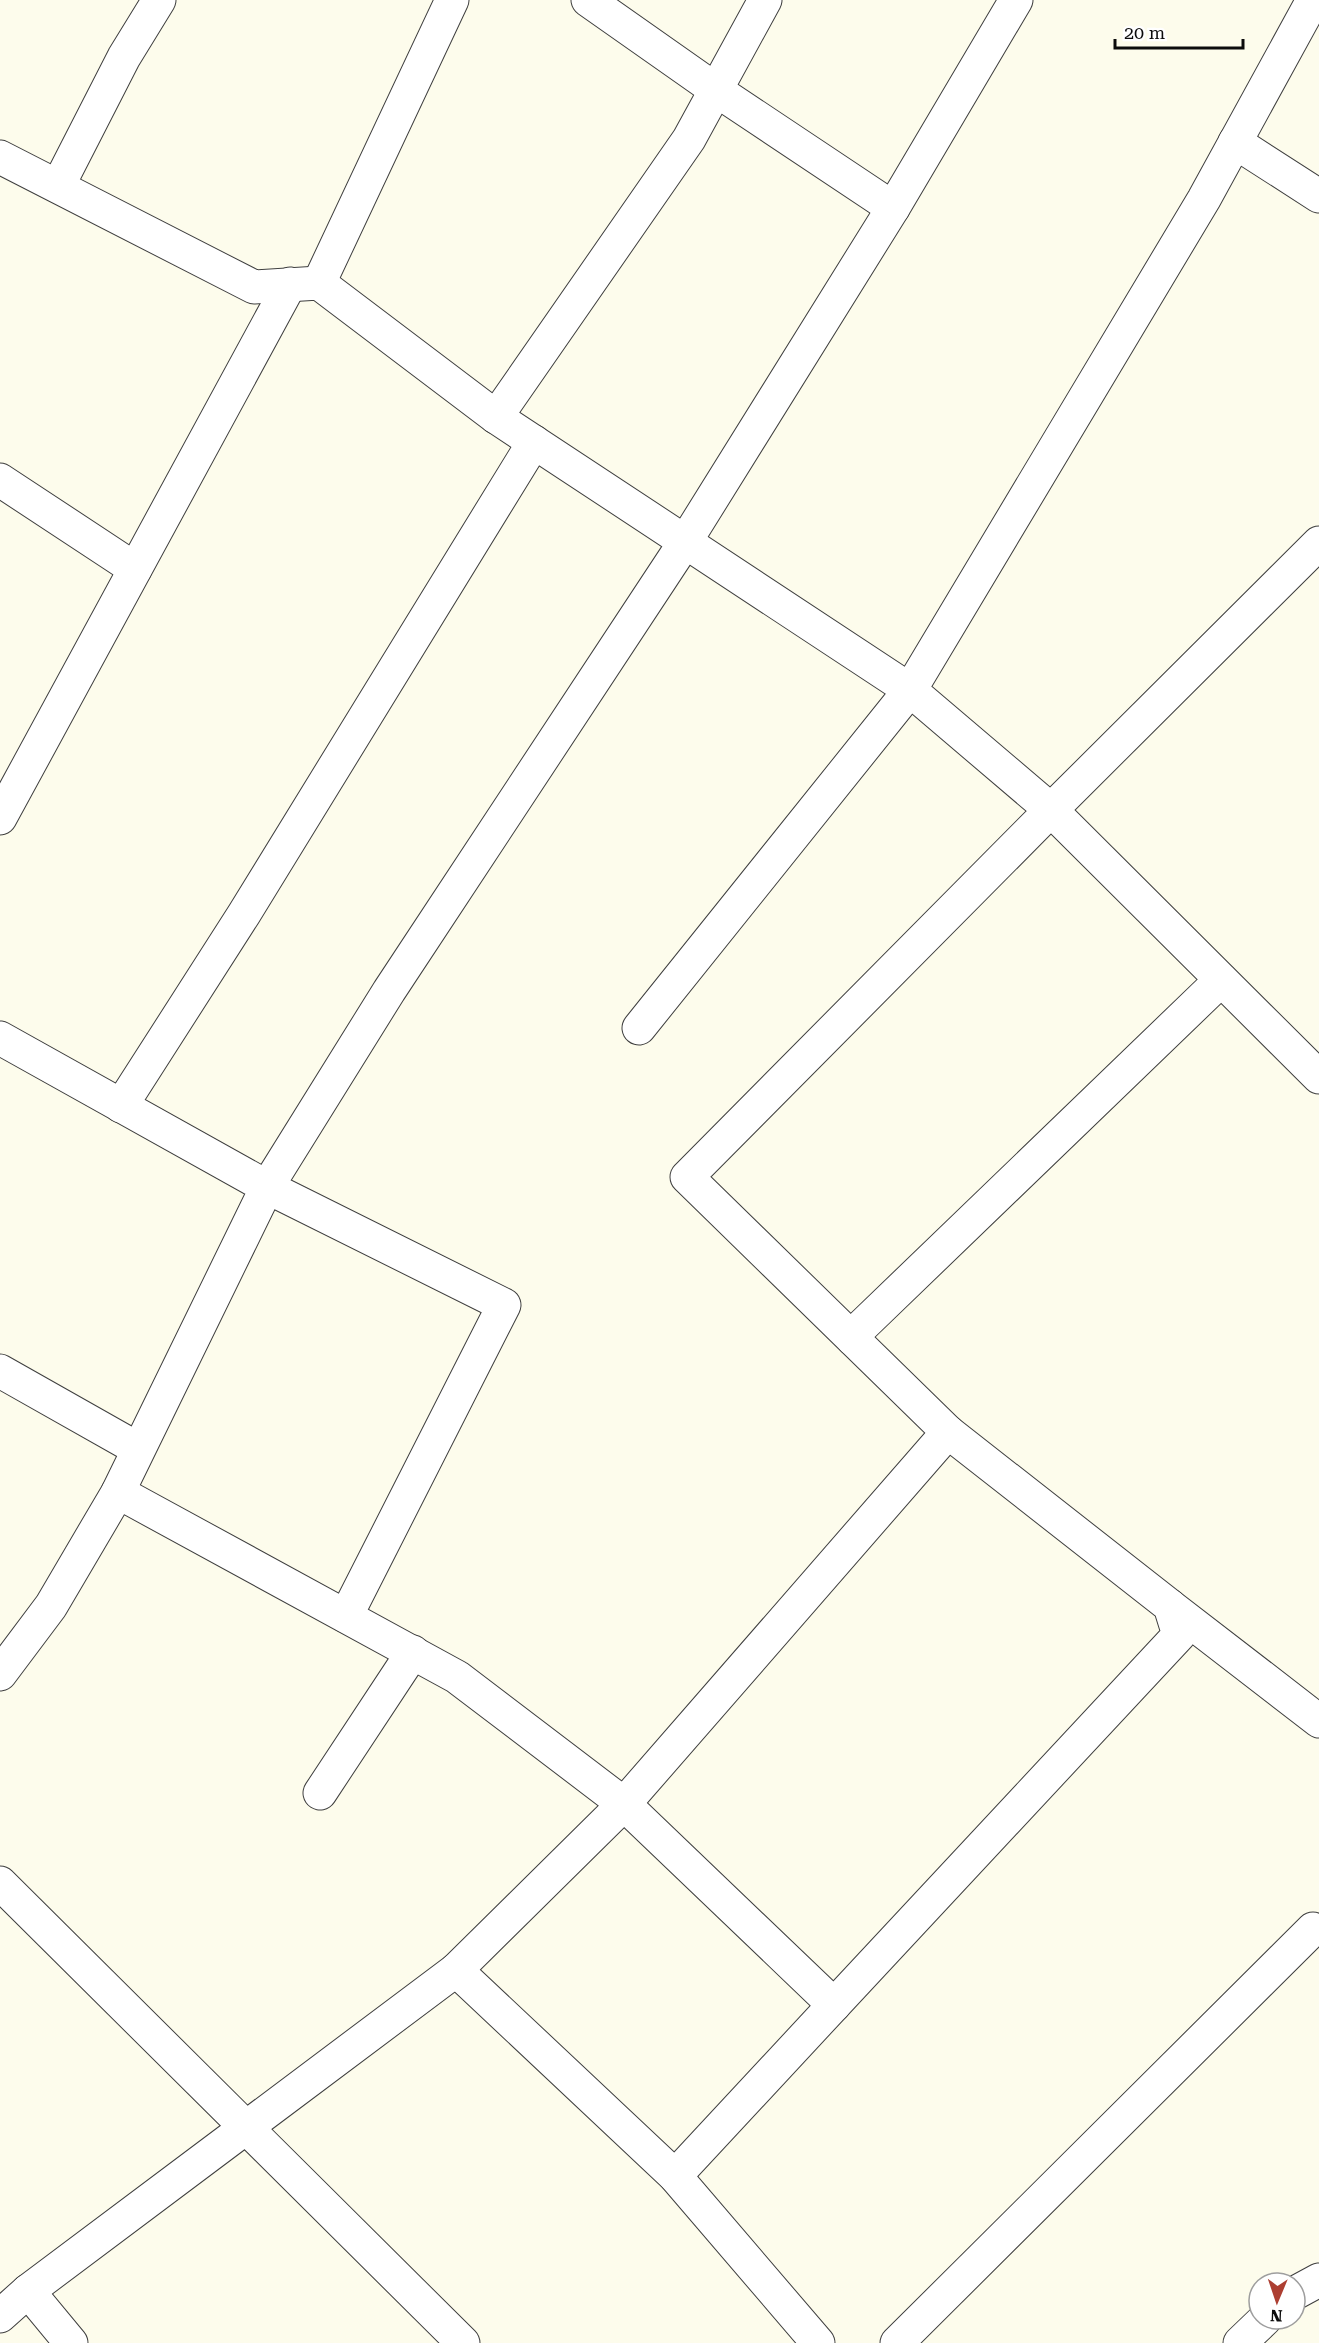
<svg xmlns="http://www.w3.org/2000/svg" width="1319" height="2343" viewBox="0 0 1319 2343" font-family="'Roboto Serif',serif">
  <rect width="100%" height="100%" fill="#fdfcec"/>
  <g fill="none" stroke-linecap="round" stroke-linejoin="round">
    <g stroke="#3f3f3f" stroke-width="35">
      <g id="minor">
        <polyline points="588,0 716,90 893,208"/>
        <polyline points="1235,142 1319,196"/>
        <polyline points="0,157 254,287 319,283 496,417 910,690 639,1028"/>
        <polyline points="58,186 124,57 159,0"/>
        <polyline points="319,283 452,0"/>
        <polyline points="496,417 689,139 765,0"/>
        <polyline points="0,480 135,569"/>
        <polyline points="1319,543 1051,810 1319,1077"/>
        <polyline points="0,818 290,284"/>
        <polyline points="0,1038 267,1187 118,1492"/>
        <polyline points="121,1106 244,914 534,442"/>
        <polyline points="853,1339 860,1328 1221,980"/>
        <polyline points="0,1371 138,1449"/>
        <polyline points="1170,1606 1319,1721"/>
        <polyline points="346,1616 504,1305 267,1187 389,991 685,542 893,208 1016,0"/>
        <polyline points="0,1674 51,1606 118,1492 457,1677 624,1804 834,2005 675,2176"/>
        <polyline points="320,1793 413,1652"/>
        <polyline points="0,1883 463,2343"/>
        <polyline points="834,2005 1179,1635 1170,1606 948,1432"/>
        <polyline points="28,2291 71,2343"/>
        <polyline points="1295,2293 1319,2280"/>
        <polyline points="0,2316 28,2291 456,1970"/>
        <polyline points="818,2343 675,2176 456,1970 624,1804 948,1432 687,1177 1051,810 910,690 1204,199 1313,0"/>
        <polyline points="897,2343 1313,1929"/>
        <polyline points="1240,2343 1265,2319"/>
      </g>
    </g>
    <use href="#minor" stroke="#fff" stroke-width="33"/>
  </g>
  <g transform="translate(1277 2301) rotate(182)"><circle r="28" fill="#ffffff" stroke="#9e9e9e" stroke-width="1.5"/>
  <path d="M0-4.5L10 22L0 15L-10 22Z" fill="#ad3f32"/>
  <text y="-9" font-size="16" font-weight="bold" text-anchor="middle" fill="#0c0c0c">N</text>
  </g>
  <path d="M1115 39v9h128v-9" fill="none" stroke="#0c0c0c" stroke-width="3"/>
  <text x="1124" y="39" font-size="18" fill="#0c0c0c" stroke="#ffffff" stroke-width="4.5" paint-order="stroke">20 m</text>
</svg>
